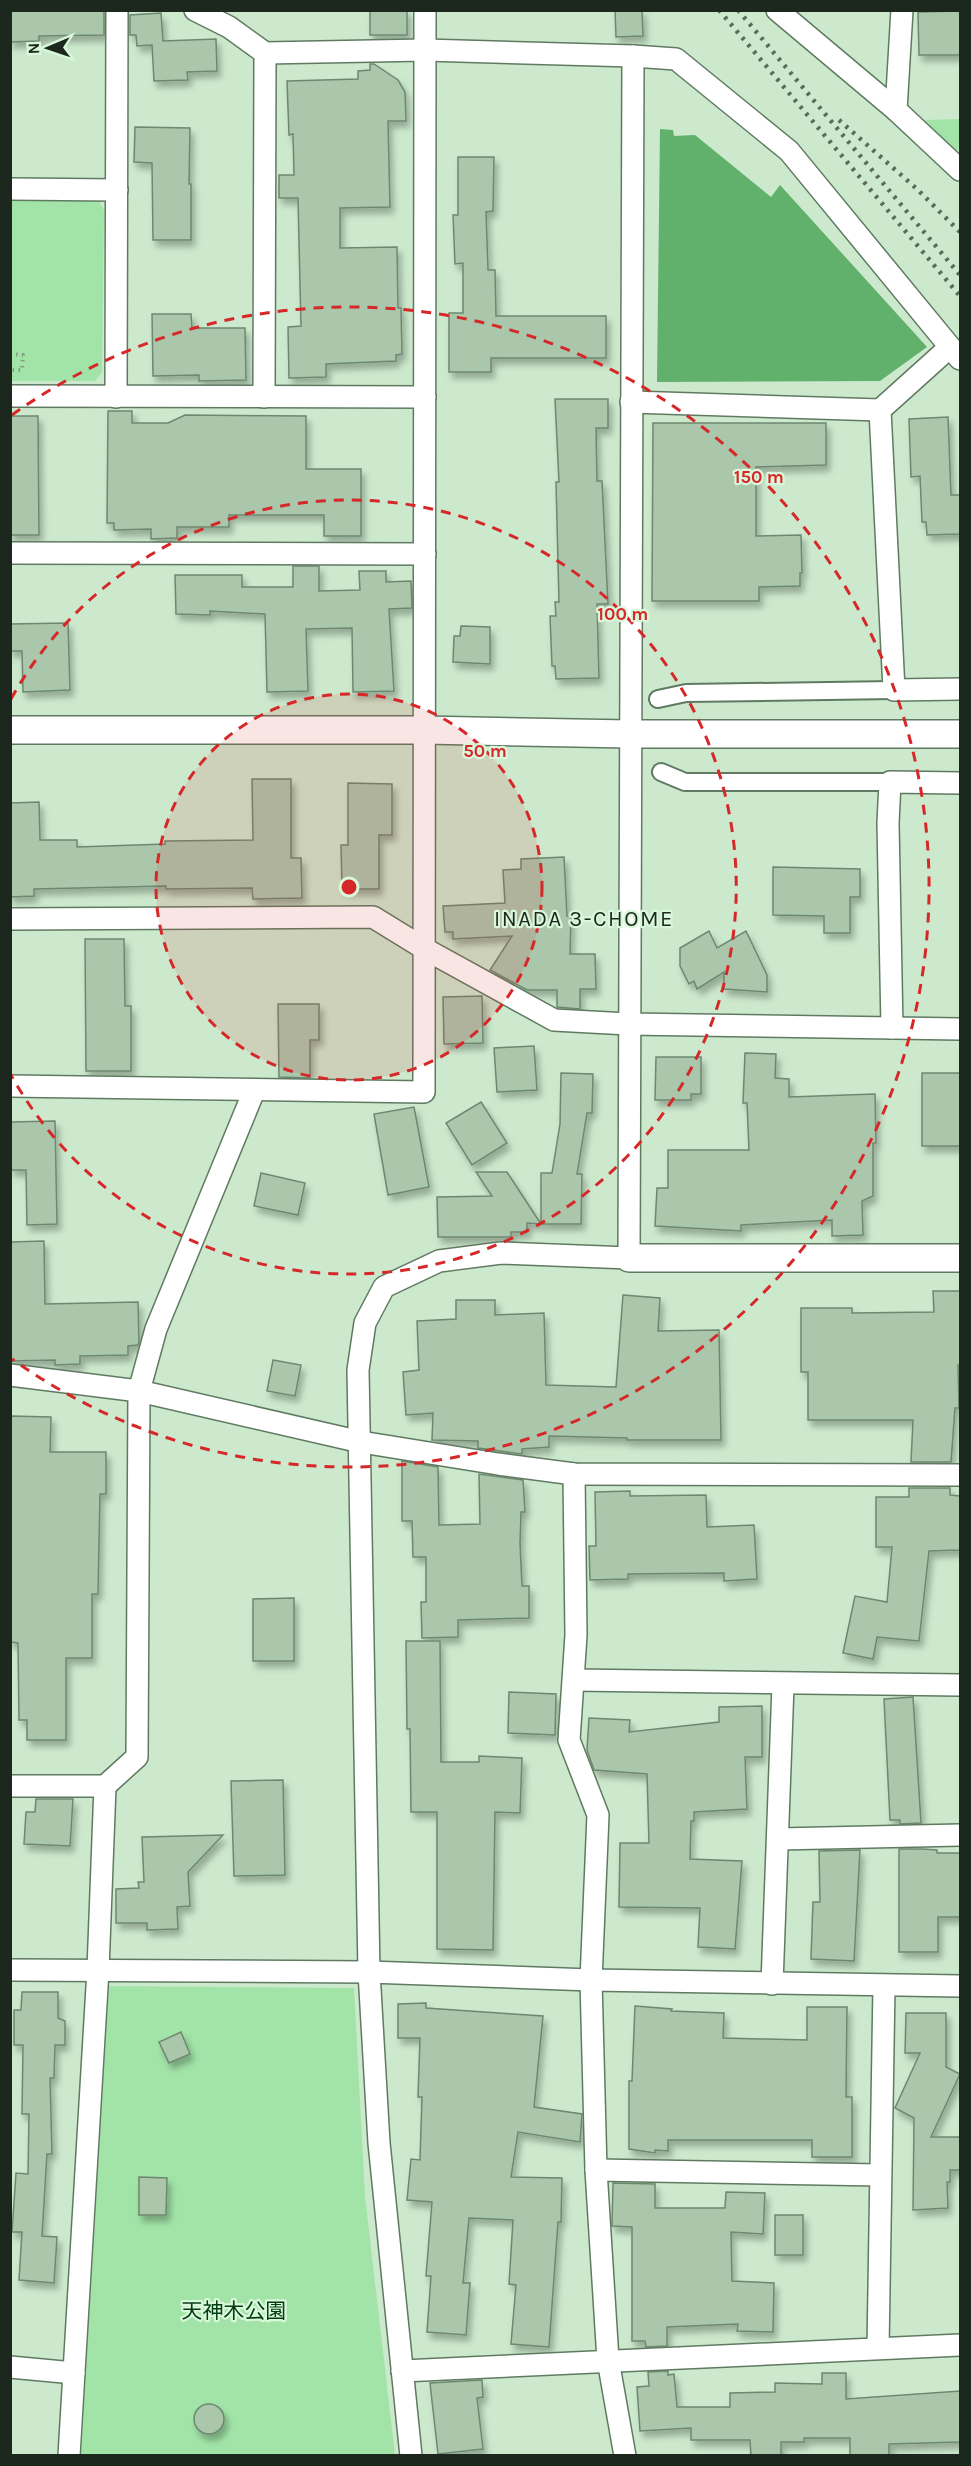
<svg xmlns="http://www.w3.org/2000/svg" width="971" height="2466" viewBox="0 0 971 2466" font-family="Karla,'Noto Sans JP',sans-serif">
  <defs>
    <filter id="shadow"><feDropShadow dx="3.5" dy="6" stdDeviation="3" flood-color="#0004"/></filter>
  </defs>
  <rect width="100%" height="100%" fill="#cce9cd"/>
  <g fill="#a2e4a8">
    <polygon points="960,119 960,150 952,149 925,120"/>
    <polygon points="97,198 104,210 102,372 95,381 11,381 10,199"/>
    <polygon points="109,1986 354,1988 365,2196 395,2455 81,2456"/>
  </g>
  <polygon fill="#61b06b" points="660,129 673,130 674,136 695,135 771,197 780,185 927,347 880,381 657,382"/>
  <g fill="#aac6ab" stroke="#6d886f" stroke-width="1.5" filter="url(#shadow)">
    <polygon points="10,10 104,10 104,35 39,36 39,41 10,42"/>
    <rect x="370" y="10" width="37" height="25"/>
    <polygon points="615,10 642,10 643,36 616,37"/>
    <polygon points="960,11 960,55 919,55 918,12"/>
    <polygon points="161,13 163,41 216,39 217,71 187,72 188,80 154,81 152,45 137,46 136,35 130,35 130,15"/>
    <polygon points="370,64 374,64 398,80 405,92 406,121 388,121 390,207 340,208 340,248 397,247 398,308 401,308 402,354 396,355 396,361 326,364 326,377 289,378 288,327 301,326 298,198 279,198 279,175 294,175 293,134 289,135 287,81 358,79 358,71 370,70"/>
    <polygon points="135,127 190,128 189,184 191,184 191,240 153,240 152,163 134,162"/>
    <polygon points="458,157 494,157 493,211 486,212 488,270 495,270 496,316 606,316 606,358 491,358 491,372 449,372 449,313 463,313 463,263 455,264 453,215 458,215"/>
    <polygon points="152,314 191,314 192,328 245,328 246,380 199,381 199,375 153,376"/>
    <polygon points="555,399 608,399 608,428 596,428 597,481 602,481 608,604 597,604 599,678 556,679 555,666 552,666 550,616 556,616 555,602 559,602 556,482 559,482"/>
    <polygon points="108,411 132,411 132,423 168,423 185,415 306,416 306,469 361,469 361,536 324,536 324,515 229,515 229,527 177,527 177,538 151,539 151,529 114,530 114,523 107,523"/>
    <polygon points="10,416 38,416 39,535 10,535"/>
    <polygon points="948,417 951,495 960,495 960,534 927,535 926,522 922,522 920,476 911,477 909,419"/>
    <polygon points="653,423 826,423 826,465 756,467 756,536 801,535 802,573 800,573 800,586 759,587 759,601 652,601"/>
    <polygon points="293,566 319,566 319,591 360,590 359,571 386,571 386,582 411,581 412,608 389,609 394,691 353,692 352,628 306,629 308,691 267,692 265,614 210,611 210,615 176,614 175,575 242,575 242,587 293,587"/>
    <polygon points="68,623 70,690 23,692 22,651 10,651 10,624"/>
    <polygon points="461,626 490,627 490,664 453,662 454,636 460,636"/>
    <polygon points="252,779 291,779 291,858 301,858 302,898 253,899 252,888 166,889 166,886 34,889 34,896 10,897 10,803 39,802 40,840 77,840 77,847 165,844 165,841 253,840"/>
    <polygon points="348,783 392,784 392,835 379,835 379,889 342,889 341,845 348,845"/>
    <polygon points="564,857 567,916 571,916 570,954 595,954 596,989 580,989 580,1009 557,1007 557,990 527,990 490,970 512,936 453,939 453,932 445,932 443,906 505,903 503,870 521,869 521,859"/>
    <polygon points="773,867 860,869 860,897 850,897 850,933 824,933 824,916 773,915"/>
    <polygon points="709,931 717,948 746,931 767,975 767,992 724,989 724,972 697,989 694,981 689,984 680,966 680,948"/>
    <polygon points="85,939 124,939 125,1006 131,1006 131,1071 86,1071"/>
    <polygon points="482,996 483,1043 444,1044 443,997"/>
    <polygon points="278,1004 319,1004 319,1040 310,1040 310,1078 279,1077"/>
    <polygon points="534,1046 537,1090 497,1092 494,1048"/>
    <polygon points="745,1053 776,1054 775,1078 789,1079 789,1097 875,1094 876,1143 873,1143 873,1196 862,1201 863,1235 832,1236 832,1220 741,1225 741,1231 655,1226 657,1188 668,1188 668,1150 749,1150 747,1103 743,1103"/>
    <polygon points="656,1057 701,1057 701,1094 691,1094 691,1100 655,1100"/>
    <polygon points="561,1073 593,1074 592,1113 587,1113 577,1174 582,1174 581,1224 541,1224 541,1173 552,1173 560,1124"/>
    <rect x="922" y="1073" width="38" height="73"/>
    <polygon points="481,1102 507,1143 472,1165 446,1123"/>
    <polygon points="414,1107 429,1187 388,1195 374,1114"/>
    <polygon points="55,1121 57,1224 27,1225 26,1170 11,1170 10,1122"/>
    <polygon points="476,1172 507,1172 541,1224 527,1223 527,1232 511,1232 511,1237 438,1237 437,1197 492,1196"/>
    <polygon points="261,1173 305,1183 298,1215 254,1206"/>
    <polygon points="44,1241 45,1304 138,1302 139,1342 138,1345 128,1346 128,1355 80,1356 80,1364 55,1365 55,1360 10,1361 10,1242"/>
    <polygon points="933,1291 960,1291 960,1365 958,1365 959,1408 955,1408 951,1462 911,1462 913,1420 808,1420 808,1372 801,1372 801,1308 852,1308 852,1313 934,1312"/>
    <polygon points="623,1295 660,1298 658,1331 719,1330 721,1440 627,1440 627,1438 549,1436 549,1447 522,1449 522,1454 478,1448 478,1441 432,1440 433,1413 406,1415 403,1372 419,1370 417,1321 456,1319 456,1300 495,1300 495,1315 544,1313 546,1385 616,1387"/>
    <polygon points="273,1360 301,1365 295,1396 267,1391"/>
    <polygon points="11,1416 51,1417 50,1452 106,1452 106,1494 100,1494 98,1594 92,1594 92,1658 66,1658 66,1740 27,1740 27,1720 19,1720 18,1643 10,1642"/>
    <polygon points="402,1461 438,1467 439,1525 480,1524 479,1474 523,1480 525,1512 521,1512 520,1543 522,1586 529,1586 529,1618 458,1620 458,1637 422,1638 421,1602 426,1602 426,1557 413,1557 412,1521 402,1521"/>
    <polygon points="909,1488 950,1488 950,1495 960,1496 960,1550 929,1551 919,1641 877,1637 873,1659 843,1653 855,1596 887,1602 892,1547 876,1547 876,1497 909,1497"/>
    <polygon points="630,1491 630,1496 706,1495 707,1527 754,1525 757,1579 724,1581 724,1573 628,1574 628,1579 590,1580 589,1546 596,1546 595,1492"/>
    <polygon points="294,1598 294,1661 253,1661 253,1599"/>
    <polygon points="406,1641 440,1641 441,1762 479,1762 479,1756 522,1758 520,1813 495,1812 493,1950 437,1949 437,1812 411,1812 410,1729 407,1729"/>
    <polygon points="509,1692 556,1694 555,1735 508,1733"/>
    <polygon points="913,1697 921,1823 900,1824 900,1820 890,1820 884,1699"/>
    <polygon points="762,1706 762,1757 745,1757 747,1809 694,1812 694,1821 691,1821 690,1859 742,1861 735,1949 698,1947 700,1908 619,1907 620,1843 649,1843 647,1774 594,1770 587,1750 589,1718 630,1720 629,1732 719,1722 719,1707"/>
    <polygon points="283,1780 285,1875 234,1876 231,1781"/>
    <polygon points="36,1799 73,1799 70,1846 24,1844 26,1812 35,1812"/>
    <polygon points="223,1835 188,1872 190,1906 177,1907 178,1929 147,1930 147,1923 116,1923 116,1889 139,1888 138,1882 144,1882 142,1837"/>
    <polygon points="899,1849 923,1849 937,1850 937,1853 960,1853 960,1917 938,1917 938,1952 899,1952"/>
    <polygon points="860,1850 854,1961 811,1959 813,1902 820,1902 819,1851"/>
    <polygon points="22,1992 58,1992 58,2018 65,2021 65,2045 55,2045 54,2078 50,2078 52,2154 47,2154 42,2236 57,2237 54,2283 19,2280 22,2232 12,2232 16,2173 28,2174 29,2114 22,2114 23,2045 14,2045 14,2010 21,2010"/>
    <polygon points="426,2003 426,2008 543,2016 534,2107 582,2114 580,2142 518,2132 511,2177 562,2178 561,2222 558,2222 549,2347 511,2344 516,2285 509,2284 513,2220 469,2218 463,2283 470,2283 466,2335 427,2332 431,2276 426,2276 432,2202 407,2200 411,2159 420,2160 422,2097 418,2097 420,2038 398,2038 398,2004"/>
    <polygon points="635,2006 672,2009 671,2011 724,2013 723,2038 807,2040 807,2007 847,2007 846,2097 852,2097 852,2157 812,2157 812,2140 668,2140 668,2151 655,2150 655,2153 629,2149 629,2081 632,2081"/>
    <polygon points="906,2013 946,2013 946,2067 960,2074 931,2137 960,2137 960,2170 950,2170 950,2182 947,2182 948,2208 913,2210 914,2118 895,2108 920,2053 905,2053"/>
    <polygon points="181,2032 190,2054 169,2063 159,2042"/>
    <polygon points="139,2177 167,2178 166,2215 139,2215"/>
    <polygon points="613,2183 655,2184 655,2208 725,2208 726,2192 765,2193 763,2234 731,2232 732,2281 774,2283 773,2332 737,2331 738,2324 667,2327 667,2346 646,2347 645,2341 632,2341 632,2227 612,2226"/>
    <rect x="775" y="2215" width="28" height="40"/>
    <polygon points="668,2371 668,2375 674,2374 677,2407 730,2407 730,2393 775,2392 775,2383 822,2384 822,2373 846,2373 846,2399 960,2391 960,2442 889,2444 889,2456 850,2456 850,2438 804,2438 804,2442 781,2442 781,2456 751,2456 750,2440 691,2440 691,2428 640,2431 637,2387 649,2386 648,2372"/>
    <polygon points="482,2380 483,2397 477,2398 483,2449 438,2454 430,2383"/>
    <circle cx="209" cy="2419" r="15"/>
  </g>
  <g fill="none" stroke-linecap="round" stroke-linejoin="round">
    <g stroke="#5f7a61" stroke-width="20">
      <g id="pedestrian">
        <polyline points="658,699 686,693 894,690"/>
        <polyline points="661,772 685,782 890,782"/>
      </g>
    </g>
    <g stroke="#5f7a61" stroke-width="24">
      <g id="minor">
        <polyline points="195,10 229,27 265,53 425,50 633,56 676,59 789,151 960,359"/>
        <polyline points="777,10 896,110 960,170"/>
        <polyline points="896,110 902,10"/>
        <polyline points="10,189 117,190"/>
        <polyline points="10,396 425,397"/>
        <polyline points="116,397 117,10"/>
        <polyline points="264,397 265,53"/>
        <polyline points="631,402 880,410 950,347"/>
        <polyline points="880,410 894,690 960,689"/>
        <polyline points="10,553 425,554"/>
        <polyline points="10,919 373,917 425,949 554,1020 628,1024 960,1029"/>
        <polyline points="892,1028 888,823 890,782 960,783"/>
        <polyline points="10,1086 424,1092 425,10"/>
        <polyline points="10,1375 139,1391 361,1442 498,1464 574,1474 960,1475"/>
        <polyline points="574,1474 576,1635 569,1740 598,1815 591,1980 596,2170 608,2360 625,2456"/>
        <polyline points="574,1680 960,1685"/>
        <polyline points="10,1786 105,1786 137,1757 139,1391 156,1329 254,1091"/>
        <polyline points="779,1839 960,1835"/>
        <polyline points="10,1970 369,1972 591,1980 960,1986"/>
        <polyline points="772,1984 783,1685"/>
        <polyline points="596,2170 880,2175"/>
        <polyline points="878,2348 884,1986"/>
        <polyline points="10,2367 74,2373"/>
        <polyline points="402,2371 960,2345"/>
        <polyline points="69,2456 98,1970 105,1786"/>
        <polyline points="411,2456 379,2143 369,1972 358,1370 365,1323 384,1287 439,1261 501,1253 629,1258 633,56"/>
      </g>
    </g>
    <g stroke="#5f7a61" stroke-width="30">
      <g id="tertiary">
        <polyline points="10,730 425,730 629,734 960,734"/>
        <polyline points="629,1258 960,1258"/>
      </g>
    </g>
    <polyline stroke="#849a85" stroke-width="4" stroke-dasharray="1.5 4.5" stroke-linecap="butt" points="10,354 23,355 22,370 10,370"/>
    <use href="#pedestrian" stroke="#fff" stroke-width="16"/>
    <use href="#minor" stroke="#fff" stroke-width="21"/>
    <use href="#tertiary" stroke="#fff" stroke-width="27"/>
    <g stroke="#5a6b5b" stroke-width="4.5" stroke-dasharray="3 6" stroke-linecap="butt">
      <polyline points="719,10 960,296"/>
      <polyline points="738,10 960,275"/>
      <polyline points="839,120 917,189 960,232"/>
    </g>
  </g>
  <circle cx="349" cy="887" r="193" fill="#d62828" fill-opacity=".12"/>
  <g fill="none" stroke="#d62828" stroke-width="3" stroke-dasharray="10 8">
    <circle cx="349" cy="887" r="193"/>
    <path d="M11 699A387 387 0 1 1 11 1075"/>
    <path d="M12 415A580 580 0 1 1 12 1359"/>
  </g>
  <g text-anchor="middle" stroke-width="4.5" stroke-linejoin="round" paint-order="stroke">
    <g font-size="21" fill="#003d10" stroke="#d9f7da">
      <text x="234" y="2318">天神木公園</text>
    </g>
    <g font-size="22" letter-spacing="1.5" fill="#1c271d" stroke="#d9f7da">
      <text x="584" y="926">INADA 3-CHOME</text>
    </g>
  </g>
  <circle cx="349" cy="887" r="9" fill="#d62828" stroke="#d9f7da" stroke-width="3"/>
  <g font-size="18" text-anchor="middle" font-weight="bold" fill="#d62828" stroke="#d9f7da" stroke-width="4.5" stroke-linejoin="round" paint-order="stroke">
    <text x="759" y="483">150 m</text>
    <text x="623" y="620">100 m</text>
    <text x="485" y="757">50 m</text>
  </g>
  <rect width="971" height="2466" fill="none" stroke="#1c271d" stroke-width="24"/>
  <g transform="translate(48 48) rotate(268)" stroke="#d9f7da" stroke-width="4.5" paint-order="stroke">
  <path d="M0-4.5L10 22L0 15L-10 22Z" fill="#1c271d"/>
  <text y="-9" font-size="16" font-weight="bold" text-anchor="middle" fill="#1c271d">N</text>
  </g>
</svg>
